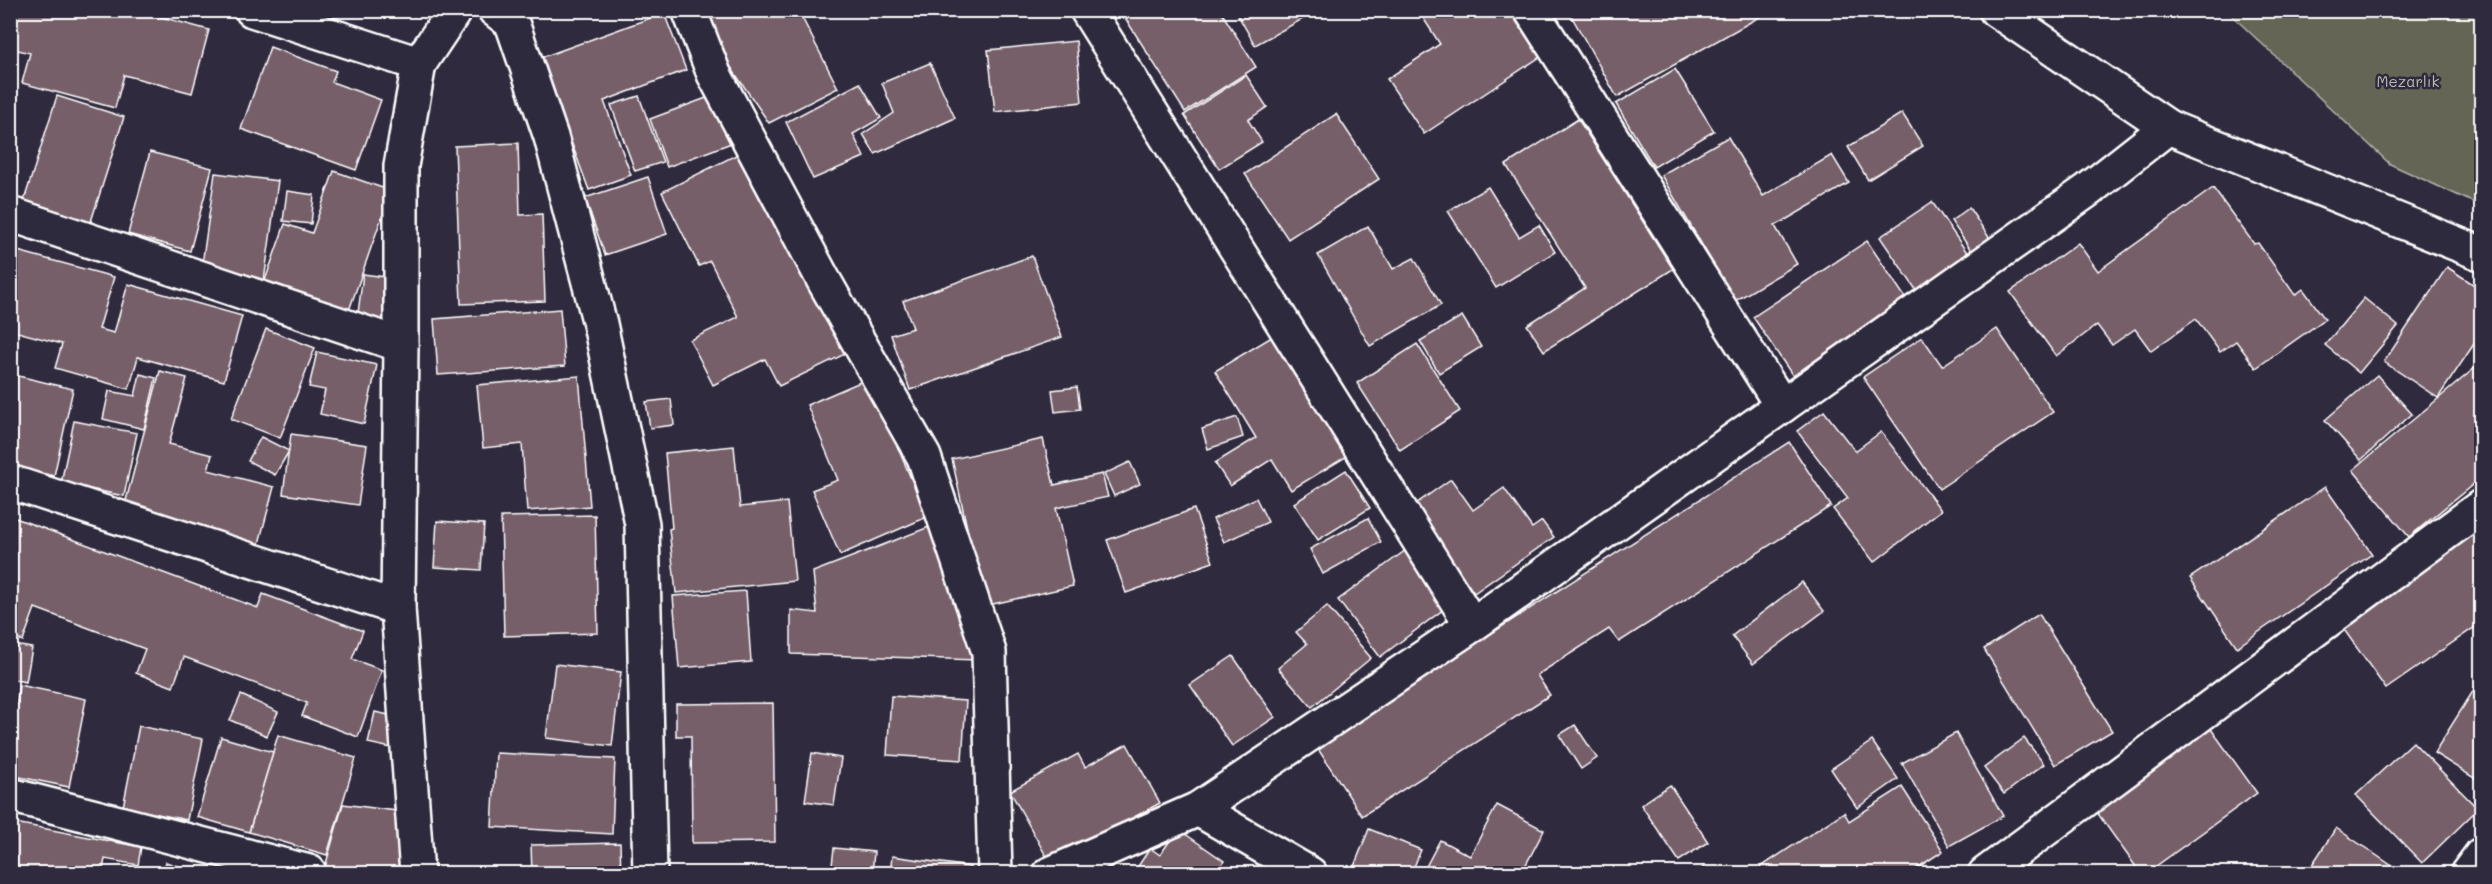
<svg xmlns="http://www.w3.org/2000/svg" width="2492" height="884" viewBox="0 0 2492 884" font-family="Mali,sans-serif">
  <rect width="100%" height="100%" fill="#2f2a3d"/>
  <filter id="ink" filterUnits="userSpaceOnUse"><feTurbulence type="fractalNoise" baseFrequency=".0167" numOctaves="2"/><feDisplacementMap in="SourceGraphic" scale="12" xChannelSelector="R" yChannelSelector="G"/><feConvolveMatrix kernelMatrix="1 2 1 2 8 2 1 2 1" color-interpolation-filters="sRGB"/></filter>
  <g filter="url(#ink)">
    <polygon fill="#656557" stroke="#b2b2ab" stroke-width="1.5" points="2227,11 2481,11 2481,206 2390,164"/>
    <g fill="#775e6a" stroke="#fff" stroke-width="1.5">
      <polygon points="10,10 136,10 209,30 192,93 124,75 115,108 22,83 30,53 10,48"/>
      <polygon points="354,10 384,10 383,16"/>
      <polygon points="708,10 798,10 838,88 769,123 721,53"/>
      <polygon points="1120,10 1220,10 1256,67 1185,112"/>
      <polygon points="1235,10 1307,10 1310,15 1255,45"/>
      <polygon points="1418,10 1509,10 1540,57 1424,134 1387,79 1440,44"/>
      <polygon points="1568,10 1772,10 1617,97"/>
      <polygon points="664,13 686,70 604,101 631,175 589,190 540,58"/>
      <polygon points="1076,41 1082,102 995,112 988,50"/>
      <polygon points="270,47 336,71 332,82 381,100 356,170 241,129"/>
      <polygon points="930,63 955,118 875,154 863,134 894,113 882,83"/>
      <polygon points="1675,69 1714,131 1654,167 1616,104"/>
      <polygon points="1246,75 1267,107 1248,120 1262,142 1219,169 1184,115"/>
      <polygon points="860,83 881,118 853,134 864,157 813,179 786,122"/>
      <polygon points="717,94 734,142 667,167 650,119"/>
      <polygon points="57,96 124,117 88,231 21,210"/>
      <polygon points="639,96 663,162 635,171 611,105"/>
      <polygon points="1902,113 1923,146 1868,180 1848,147"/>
      <polygon points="1336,114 1379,179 1288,239 1245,174"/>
      <polygon points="1578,119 1673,269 1544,351 1527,325 1585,288 1506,165"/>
      <polygon points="1728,137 1763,196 1832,155 1849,183 1775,226 1797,264 1735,301 1661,175"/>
      <polygon points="518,143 520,215 542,214 545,301 461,304 455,146"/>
      <polygon points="744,151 845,354 779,386 765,359 713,385 690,340 738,317 710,261 699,266 662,192"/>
      <polygon points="150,152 212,168 190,251 128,234"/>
      <polygon points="334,171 391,191 347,316 263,286 285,224 312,233"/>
      <polygon points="215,173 278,181 264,281 201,272"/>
      <polygon points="648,177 667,234 605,255 585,198"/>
      <polygon points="1488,187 1519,237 1539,225 1555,252 1496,288 1448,211"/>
      <polygon points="2213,188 2254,244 2258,243 2295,295 2303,289 2325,319 2256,368 2236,341 2220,352 2196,319 2151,351 2135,329 2112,345 2097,325 2056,356 2010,292 2078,243 2098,271"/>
      <polygon points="287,191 314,195 311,224 283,221"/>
      <polygon points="1932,202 1975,264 1923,300 1880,237"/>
      <polygon points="1969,208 1995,246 1977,259 1951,221"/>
      <polygon points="1368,226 1393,269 1414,258 1441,305 1370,346 1318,255"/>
      <polygon points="1867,241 1911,306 1797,382 1753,317"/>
      <polygon points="10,249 114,277 99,329 114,333 128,284 242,316 224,381 138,357 129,389 55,368 62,344 10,330"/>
      <polygon points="1032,256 1062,337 910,390 891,335 913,328 903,301"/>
      <polygon points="2447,267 2482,290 2482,332 2438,398 2384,362"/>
      <polygon points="363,274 393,278 386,325 357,321"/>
      <polygon points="2364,298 2398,326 2359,373 2325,345"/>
      <polygon points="560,309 565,366 438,375 434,319"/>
      <polygon points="1462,316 1481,347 1439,373 1420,341"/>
      <polygon points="266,329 315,348 280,438 231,419"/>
      <polygon points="1997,329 2053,412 1939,489 1863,377 1922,337 1942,366"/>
      <polygon points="1275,335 1349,455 1291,490 1272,459 1230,486 1215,463 1256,438 1215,371"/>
      <polygon points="1417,344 1460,411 1400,450 1357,383"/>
      <polygon points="317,352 377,365 364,424 320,414 325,390 309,387"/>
      <polygon points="2482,362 2482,477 2409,537 2353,470"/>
      <polygon points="160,371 187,378 169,444 212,455 208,470 274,487 257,551 122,516"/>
      <polygon points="10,374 73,389 54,476 10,466"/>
      <polygon points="140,374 156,378 144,429 103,419 109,391 135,396"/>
      <polygon points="2377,375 2412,414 2361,460 2325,420"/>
      <polygon points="579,376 590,506 527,511 522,444 483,448 477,385"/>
      <polygon points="874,376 902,443 897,445 927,517 840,555 812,490 838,480 807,405"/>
      <polygon points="1077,387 1080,409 1055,412 1052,390"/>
      <polygon points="671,399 674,425 650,428 646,402"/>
      <polygon points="1824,411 1855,451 1881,432 1941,510 1874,562 1833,509 1848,498 1797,431"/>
      <polygon points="1237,417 1243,437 1208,449 1202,429"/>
      <polygon points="74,421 137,433 124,496 61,483"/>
      <polygon points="291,434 367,445 358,505 283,494"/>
      <polygon points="261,437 289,451 275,475 248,461"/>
      <polygon points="1043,439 1054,485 1102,474 1108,497 1056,508 1073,586 984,606 952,459"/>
      <polygon points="1789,442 1831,506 1619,642 1609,629 1537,675 1550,695 1362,816 1316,746"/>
      <polygon points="734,446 740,507 787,502 795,581 676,593 669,529 672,528 665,453"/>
      <polygon points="1130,462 1140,484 1114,496 1104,474"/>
      <polygon points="1346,470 1370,508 1318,540 1294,503"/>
      <polygon points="1451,479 1473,510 1504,488 1532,528 1542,521 1554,537 1474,593 1413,506"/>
      <polygon points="2325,487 2372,554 2237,647 2190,578"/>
      <polygon points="1256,498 1268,522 1224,542 1213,519"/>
      <polygon points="1194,509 1213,562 1126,593 1107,540"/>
      <polygon points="595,515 598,633 504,636 501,517"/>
      <polygon points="10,516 258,608 263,594 363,631 352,659 382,670 358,737 302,716 307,703 184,657 173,687 136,673 145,649 35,608 23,641 10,636"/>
      <polygon points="1368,518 1381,542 1323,574 1310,549"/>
      <polygon points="437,521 484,524 481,570 434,567"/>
      <polygon points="942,522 978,660 791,654 791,610 817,613 813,572"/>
      <polygon points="2482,523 2482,622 2386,689 2340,624"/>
      <polygon points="1406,550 1448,606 1380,657 1338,600"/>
      <polygon points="1802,582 1824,611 1753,664 1732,636"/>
      <polygon points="746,591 751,662 679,668 673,596"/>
      <polygon points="1327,606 1371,658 1312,707 1278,668 1307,644 1296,632"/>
      <polygon points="2039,614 2112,731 2055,765 1984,649"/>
      <polygon points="10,644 32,648 26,682 10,679"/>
      <polygon points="1233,656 1275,717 1232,746 1190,685"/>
      <polygon points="555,664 621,672 612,746 546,738"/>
      <polygon points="2482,677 2482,783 2434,753"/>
      <polygon points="19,685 86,699 69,787 10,775 10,701 17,702"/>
      <polygon points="241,695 278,712 267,736 230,720"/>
      <polygon points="891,696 966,701 962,760 887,755"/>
      <polygon points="773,703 775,842 692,843 691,736 676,736 676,704"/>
      <polygon points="375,712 403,718 396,749 368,743"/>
      <polygon points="2206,722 2257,793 2145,874 2141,874 2091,804"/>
      <polygon points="1575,725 1597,758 1581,769 1559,735"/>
      <polygon points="139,726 203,739 187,820 123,807"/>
      <polygon points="1956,733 2003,816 1949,846 1902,763"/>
      <polygon points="278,735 356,758 327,855 249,832"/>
      <polygon points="221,737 273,752 249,832 197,817"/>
      <polygon points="2024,738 2044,764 2004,794 1984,768"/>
      <polygon points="1872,741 1898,779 1857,808 1831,769"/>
      <polygon points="2413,742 2478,809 2422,863 2356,795"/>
      <polygon points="1127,744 1160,803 1050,863 1010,791 1078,754 1085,767"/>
      <polygon points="496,753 615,759 612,834 492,827"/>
      <polygon points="812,753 841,758 834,805 805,801"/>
      <polygon points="1670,785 1708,842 1679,861 1641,805"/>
      <polygon points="1902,787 1943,851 1908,874 1750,874 1844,812 1849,821"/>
      <polygon points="343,804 404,812 407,874 323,874"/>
      <polygon points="1497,805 1544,830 1521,874 1422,874 1440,840 1470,856"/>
      <polygon points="10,822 141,847 138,865 105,859 102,874 10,874"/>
      <polygon points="2336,828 2404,874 2306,874"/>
      <polygon points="1178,829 1224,861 1216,874 1133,874 1150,848 1160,855"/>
      <polygon points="1369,829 1421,850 1411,874 1351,874"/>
      <polygon points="620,843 621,874 532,874 531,845"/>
      <polygon points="834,848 874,852 872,874 831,874"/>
      <polygon points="892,856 970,867 969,874 890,874"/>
      <polygon points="2020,859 2031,874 2000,874"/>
      <polygon points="166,862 199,874 162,874"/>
      <polygon points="1704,866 1712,874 1697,874"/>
    </g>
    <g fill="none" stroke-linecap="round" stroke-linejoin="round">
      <g stroke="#fff" stroke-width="38">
        <g id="street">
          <polyline points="252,10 419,64"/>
          <polyline points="495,10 512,23 551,137 600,324 642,524 650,874"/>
          <polyline points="689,10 714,74 823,279 924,457 989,652 995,874"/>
          <polyline points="1087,10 1472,625"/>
          <polyline points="1531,10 1782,406"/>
          <polyline points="1996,10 2168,127"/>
          <polyline points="10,214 401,345"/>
          <polyline points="10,482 398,608"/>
          <polyline points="10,795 309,872 309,874"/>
          <polyline points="1198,809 1310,874"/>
          <polyline points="417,874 398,608 401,345 401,166 419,64 455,10"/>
          <polyline points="1050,874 1198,809 1472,625 2088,190 2168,127 2482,254"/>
          <polyline points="1985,874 2482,506"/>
          <polyline points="2467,874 2482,854"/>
        </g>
      </g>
      <use href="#street" stroke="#2f2a3d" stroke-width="33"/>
    </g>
  </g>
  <g text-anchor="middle" stroke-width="5" stroke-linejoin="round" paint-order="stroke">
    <g font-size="15" fill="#babab3" stroke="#2f2a3d">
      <text x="2408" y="87">Mezarlık</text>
    </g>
  </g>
  <rect width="2492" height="884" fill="none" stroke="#2f2a3d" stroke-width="36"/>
  <rect x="18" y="18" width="2456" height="848" fill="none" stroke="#fff" stroke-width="2" filter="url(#ink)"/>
</svg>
